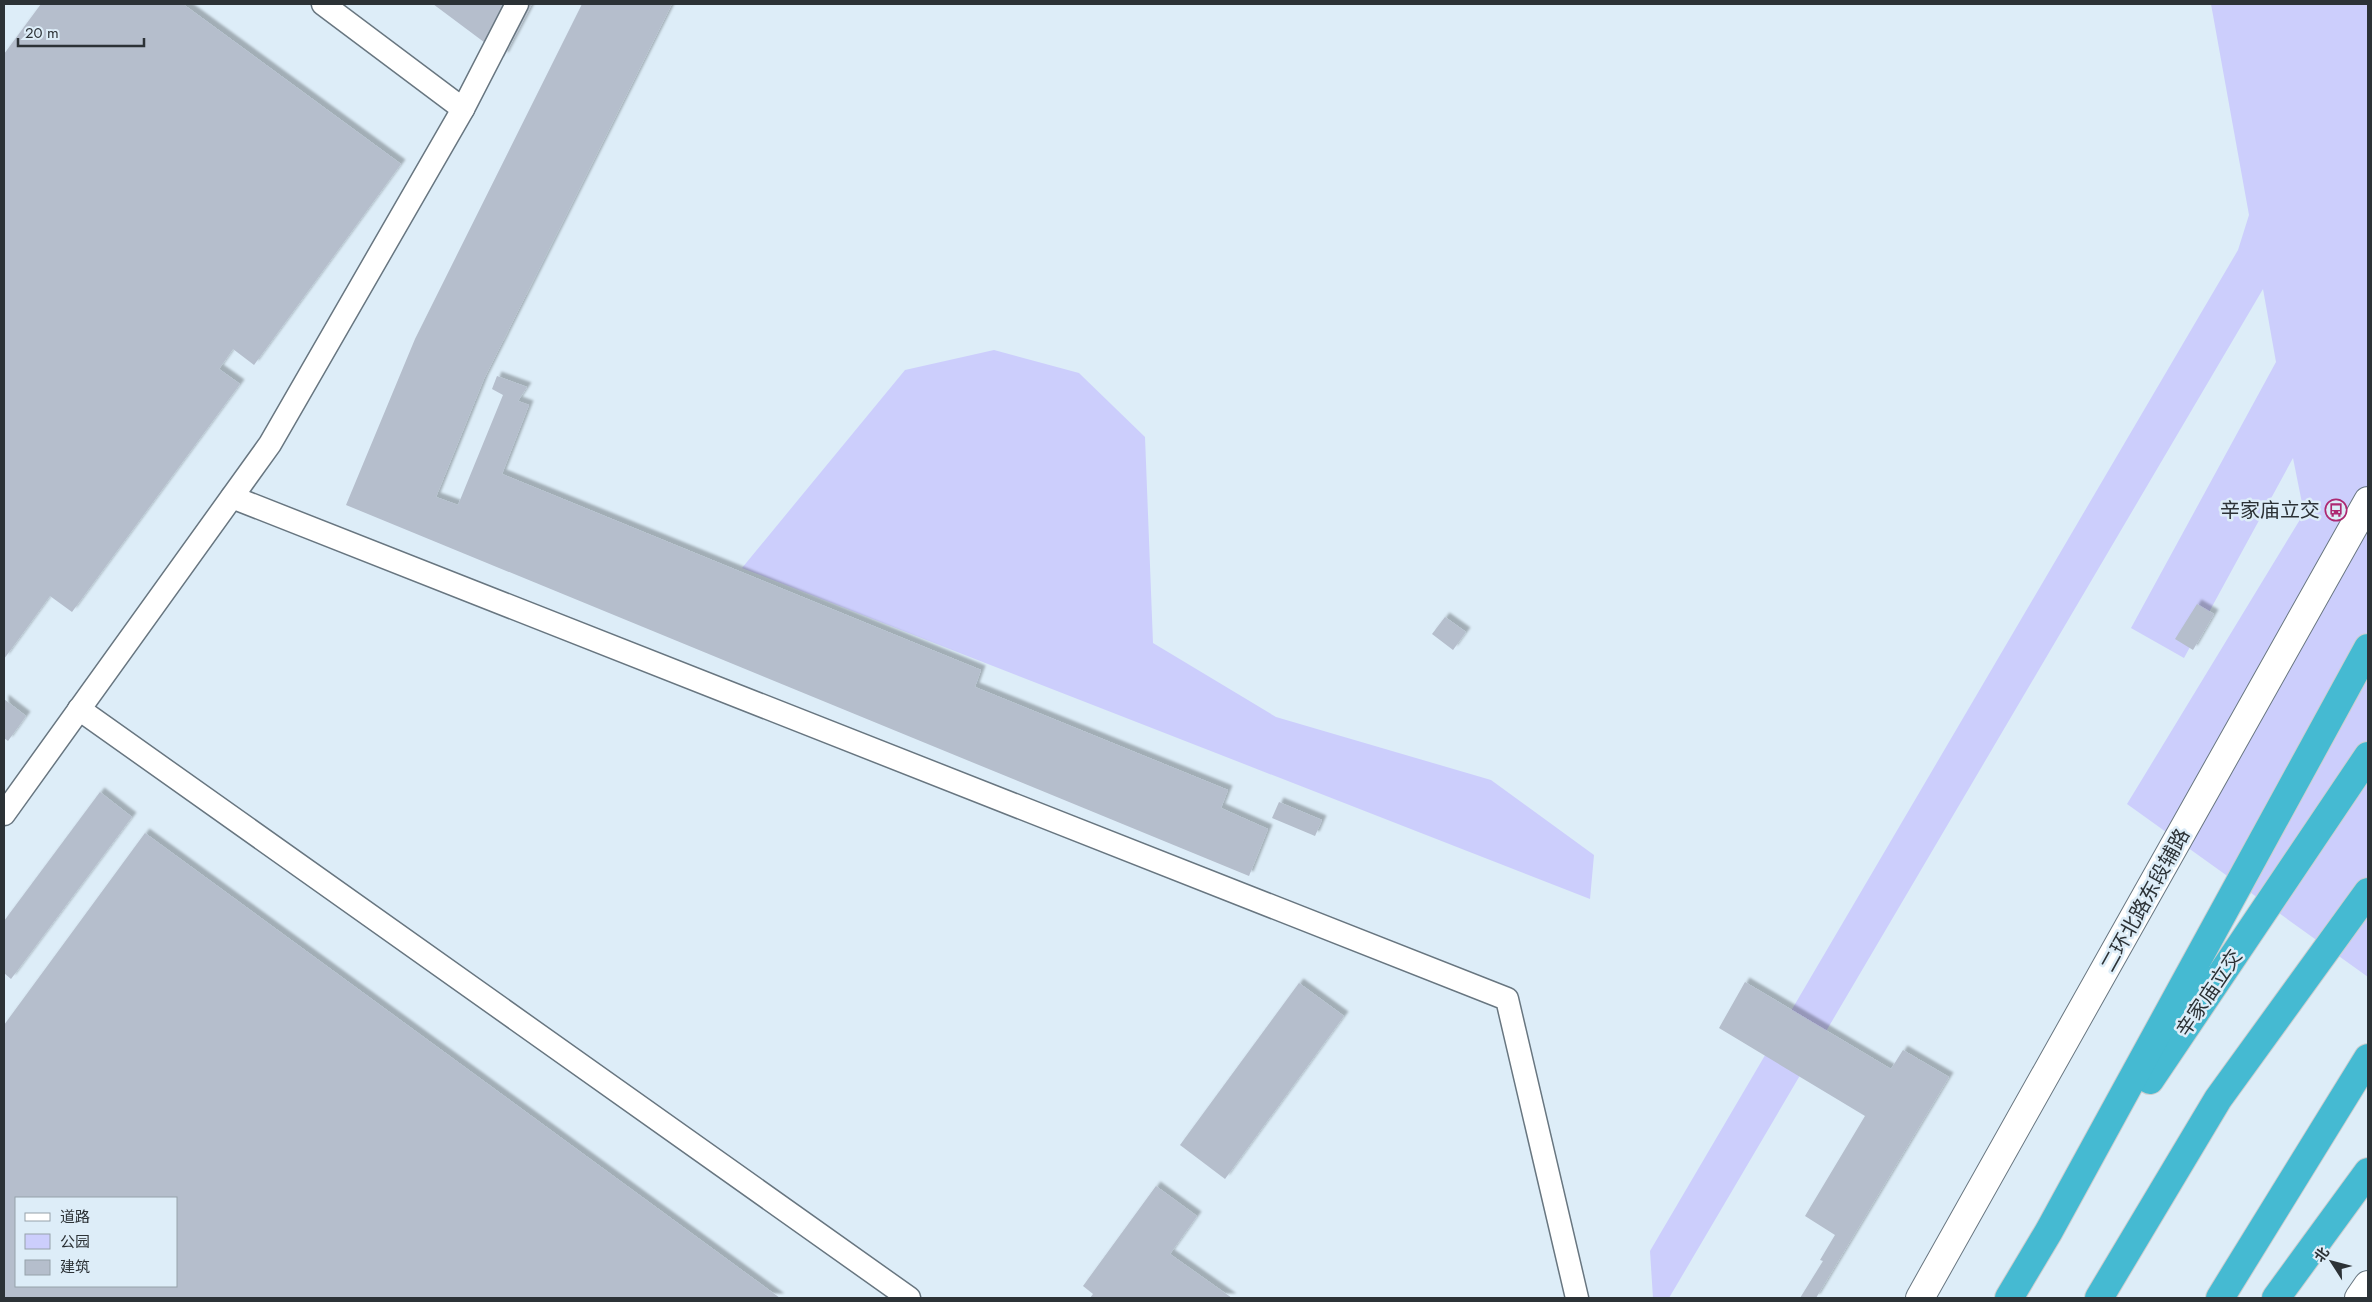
<svg xmlns="http://www.w3.org/2000/svg" width="2372" height="1302" viewBox="0 0 2372 1302" font-family="Jost,'Noto Sans SC',sans-serif">
  <defs>
    <filter id="shadow"><feDropShadow dx="4.5" dy="-4.5" stdDeviation="1" flood-color="#0004"/></filter>
  </defs>
  <rect width="100%" height="100%" fill="#ddedf8"/>
  <g fill="#cccefc">
    <polygon points="2211,4 2368,4 2368,977 2127,804 2304,513 2293,458 2184,658 2131,628 2276,362 2263,289 1669,1298 1653,1298 1650,1251 2238,250 2249,215"/>
    <polygon points="994,350 1079,373 1145,437 1153,643 1276,717 1491,780 1594,855 1590,899 742,568 905,370"/>
  </g>
  <g fill="#b5becc" fill-rule="evenodd" filter="url(#shadow)">
    <polygon points="41,4 183,4 401,164 254,365 233,349 219,369 240,384 72,612 50,596 4,659 4,54"/>
    <polygon points="433,4 532,4 504,57"/>
    <polygon points="582,4 672,4 484,379 436,497 458,505 503,395 492,389 497,376 527,387 518,401 529,405 502,474 981,670 975,687 1228,790 1221,808 1268,829 1249,876 346,505 415,339"/>
    <polygon points="2197,604 2214,614 2193,650 2175,639"/>
    <polygon points="1445,617 1466,632 1453,650 1432,634"/>
    <polygon points="4,699 26,716 8,741 4,738"/>
    <polygon points="100,792 132,817 11,979 4,973 4,921"/>
    <polygon points="1279,802 1322,820 1315,836 1272,818"/>
    <path d="M145 833 780 1298H4V1025ZM16 1198H176V1286H16Z"/>
    <polygon points="1745,982 1891,1069 1903,1050 1949,1077 1816,1298 1800,1298 1823,1261 1820,1260 1835,1235 1805,1216 1865,1116 1719,1028"/>
    <polygon points="1299,983 1344,1016 1225,1179 1180,1145"/>
    <polygon points="1156,1186 1197,1216 1170,1254 1232,1298 1090,1298 1093,1294 1083,1286"/>
  </g>
  <g fill="none" stroke-linecap="round" stroke-linejoin="round">
    <g stroke="#687680" stroke-width="25">
      <g id="lane">
        <polyline points="323,4 463,109"/>
        <polyline points="232,497 1507,999 1577,1298"/>
        <polyline points="79,709 909,1298"/>
        <polyline points="4,814 270,444 463,109 517,4"/>
      </g>
    </g>
    <g stroke="#687680" stroke-width="30">
      <g id="secondary">
        <polyline points="1920,1298 2368,501"/>
        <polyline points="2359,1298 2368,1285"/>
      </g>
    </g>
    <g stroke="#cccecf" stroke-width="30">
      <g id="highway">
        <polyline points="2150,1080 2368,756"/>
        <polyline points="2009,1298 2049,1231 2368,648"/>
        <polyline points="2099,1298 2218,1099 2368,892"/>
        <polyline points="2220,1298 2368,1058"/>
        <polyline points="2276,1298 2368,1172"/>
      </g>
    </g>
    <use href="#lane" stroke="#fff" stroke-width="22"/>
    <use href="#secondary" stroke="#fff" stroke-width="28"/>
    <use href="#highway" stroke="#45bad2" stroke-width="28"/>
  </g>
  <defs>
    <g id="bus-ring" transform="scale(1.125)"><circle r="9.5" fill="#ddedf8" stroke="#ad2972" stroke-width="1.5"/><path d="M-5-6H5V4H4V6H2V4H-2V6H-4V4H-5ZM-3.5-4V0h7V-4ZM-3.5 1.2v1.5H-2V1.2ZM2 1.2v1.5H3.5V1.2Z" fill="#ad2972"/></g>
  </defs>
  <g fill-rule="evenodd">
    <use href="#bus-ring" x="2336" y="510"/>
  </g>
  <g text-anchor="middle" stroke-width="5" stroke-linejoin="round" paint-order="stroke">
    <g font-size="20" fill="#2c3236" stroke="#ddedf8" text-anchor="end">
      <text x="2320" y="517">辛家庙立交</text>
    </g>
    <g font-size="20" fill="#2c3236" stroke="#ddedf8">
      <text transform="translate(2145 900) rotate(-61)" y="7">二环北路东段辅路</text>
      <text transform="translate(2209 993) rotate(-56)" y="7">辛家庙立交</text>
    </g>
  </g>
  <rect width="2372" height="1302" fill="none" stroke="#2c3236" stroke-width="10"/>
  <rect x="15" y="1197" width="162" height="90" fill="#ddedf8" stroke="#96a2aa"/>
  <rect x="25" y="1213" width="25" height="8" fill="#ffffff" stroke="#96a2aa"/>
  <text x="60" y="1222" font-size="15" fill="#2c3236">道路</text>
  <rect x="25" y="1234" width="25" height="15" fill="#cccefc" stroke="#96a2aa"/>
  <text x="60" y="1247" font-size="15" fill="#2c3236">公园</text>
  <rect x="25" y="1260" width="25" height="15" fill="#b5becc" stroke="#96a2aa"/>
  <text x="60" y="1272" font-size="15" fill="#2c3236">建筑</text>
  <g transform="translate(2332 1262) rotate(306)" stroke="#ddedf8" stroke-width="4" paint-order="stroke">
  <path d="M0-4L9 19L0 12L-9 19Z" fill="#2c3236"/>
  <text y="-8" font-size="14" font-weight="bold" text-anchor="middle" fill="#2c3236">北</text>
  </g>
  <path d="M18 38v8h126v-8" fill="none" stroke="#2c3236" stroke-width="2.5"/>
  <text x="25" y="38" font-size="15" fill="#2c3236" stroke="#ddedf8" stroke-width="4" paint-order="stroke">20 m</text>
</svg>
